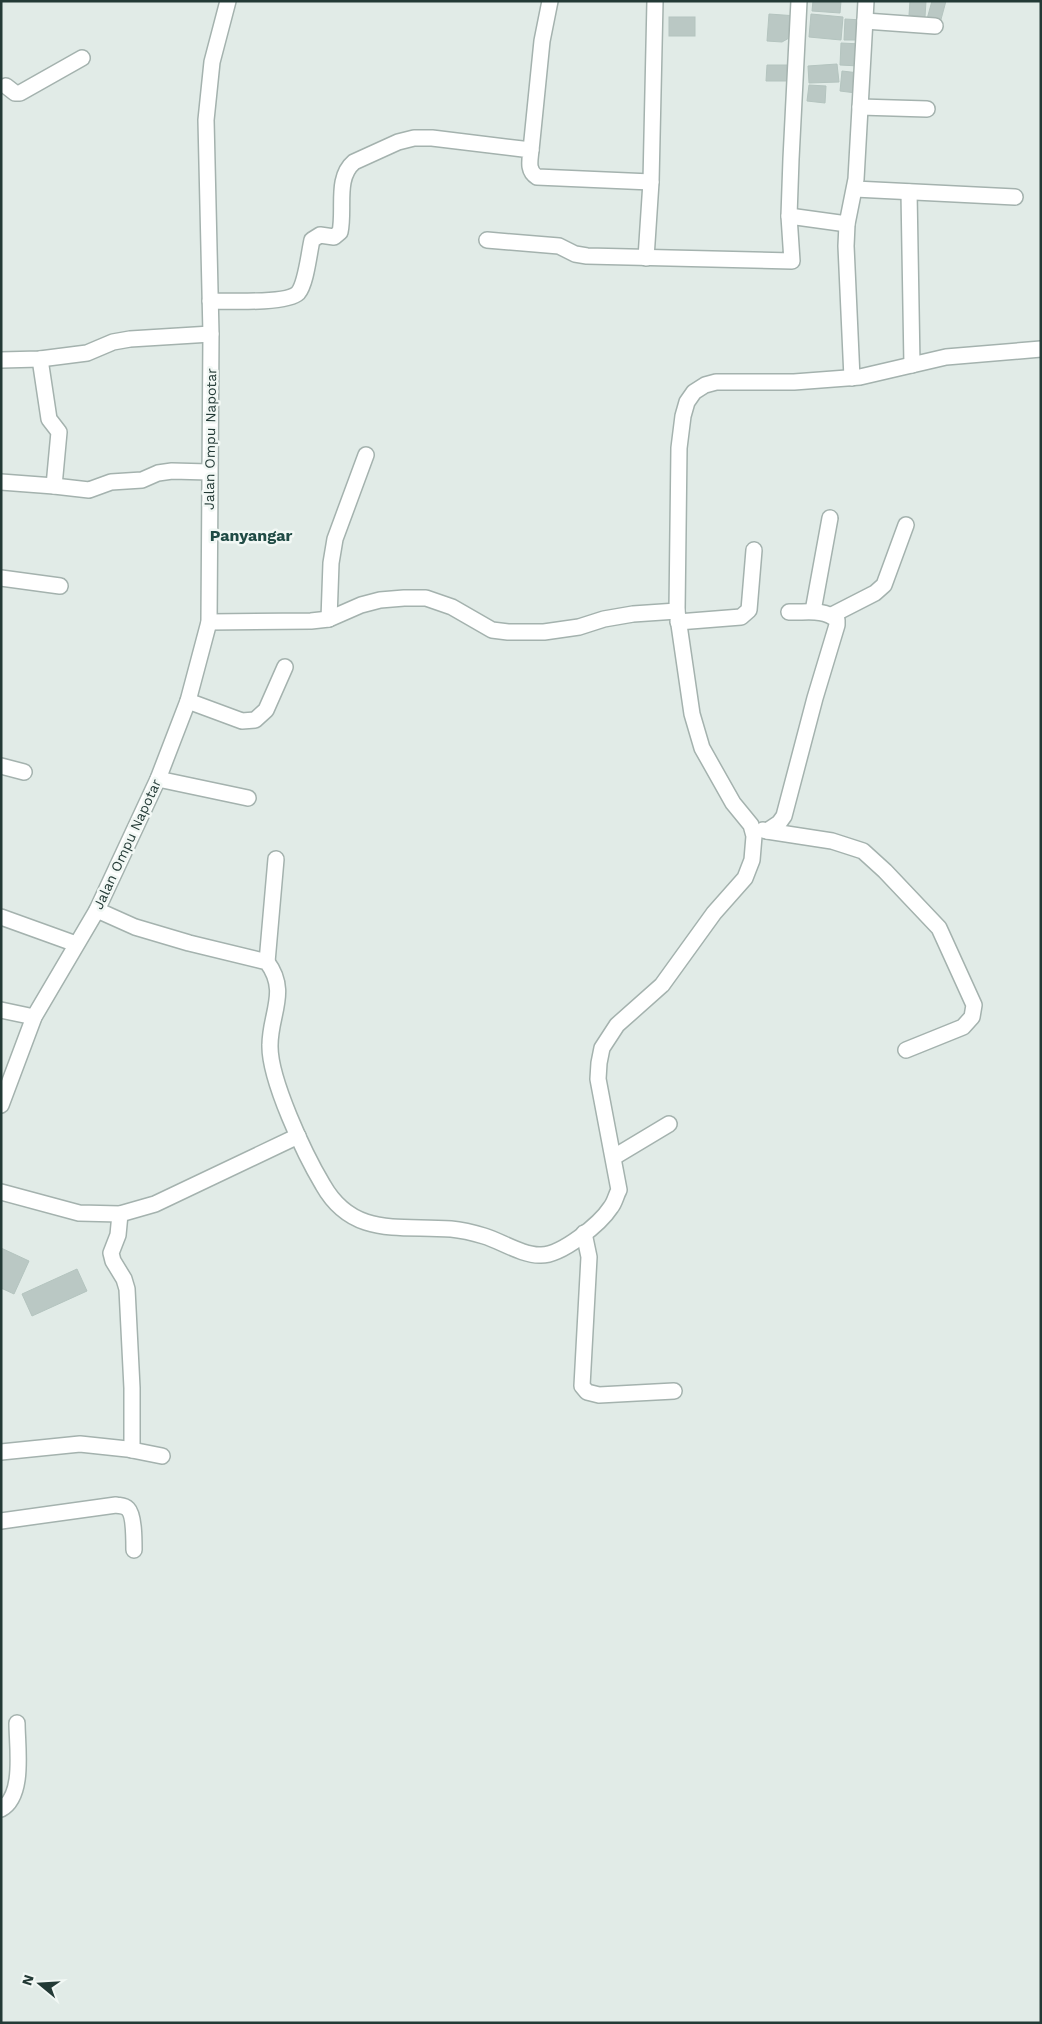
<svg xmlns="http://www.w3.org/2000/svg" width="1042" height="2024" viewBox="0 0 1042 2024" font-family="'Work Sans',sans-serif">
  <rect width="100%" height="100%" fill="#e1ebe7"/>
  <g fill="#bac8c4" stroke="#b4c4bf">
    <polygon points="813,1 841,1 840,13 812,11"/>
    <polygon points="910,1 926,1 925,17 909,15"/>
    <polygon points="932,1 946,1 940,23 927,19"/>
    <polygon points="769,14 797,16 796,34 782,42 767,41"/>
    <polygon points="811,14 843,17 841,40 809,37"/>
    <rect x="669" y="17" width="26" height="19"/>
    <polygon points="845,19 862,20 861,40 844,40"/>
    <polygon points="841,43 861,44 859,66 840,65"/>
    <polygon points="837,64 839,82 809,83 808,66"/>
    <polygon points="767,65 790,65 789,81 766,81"/>
    <polygon points="842,71 859,73 856,93 840,91"/>
    <polygon points="809,85 826,86 825,103 807,101"/>
    <polygon points="1,1248 29,1261 14,1294 1,1288"/>
    <polygon points="77,1269 87,1291 32,1316 22,1294"/>
  </g>
  <g fill="none" stroke-linecap="round" stroke-linejoin="round">
    <g stroke="#a4b2ae" stroke-width="18">
      <g id="minor">
        <polyline points="865,21 935,26"/>
        <polyline points="6,86 15,93 20,93 82,58"/>
        <polyline points="860,107 927,109"/>
        <polyline points="531,150 542,41 550,1"/>
        <polyline points="855,189 1015,197"/>
        <polyline points="909,192 912,365"/>
        <polyline points="789,216 847,224"/>
        <polyline points="487,240 559,246 575,254 587,256 792,261 789,216 791,159 799,1"/>
        <polyline points="646,258 651,182 655,1"/>
        <path d="M210 301C227 301 287 304 298 293 306 284 309 253 312 240L320 235 334 237 340 232C345 209 335 178 354 162L398 142 414 138H432L531 150C530 160 527 171 537 177L651 182"/>
        <polyline points="1,360 40,359 87,353 113,342 130,339 211,334"/>
        <polyline points="852,378 846,246 847,224 856,179 866,1"/>
        <polyline points="1,482 54,486 59,432 49,419 40,359"/>
        <polyline points="54,486 89,490 111,482 142,480 158,473 172,471 209,472"/>
        <polyline points="1,578 60,586"/>
        <polyline points="813,611 830,518"/>
        <polyline points="832,615 875,593 884,585 906,525"/>
        <polyline points="329,619 331,563 335,539 366,455"/>
        <polyline points="209,622 311,621 329,619 361,605 380,600 404,598 426,598 452,607 492,630 508,632 544,632 579,627 604,619 633,614 677,611"/>
        <polyline points="678,622 741,617 749,610 754,550"/>
        <polyline points="188,701 242,721 255,720 266,710 285,667"/>
        <polyline points="1,766 24,772"/>
        <polyline points="158,779 248,798"/>
        <path d="M763 830 767 831 779 823 784 816 815 698 837 625V620C823 608 805 613 789 612"/>
        <polyline points="767,831 832,841 863,851 885,871 939,928 974,1005 972,1017 963,1027 906,1050"/>
        <path d="M97 910 135 927 189 943 267 962C289 991 270 1014 270 1045 269 1079 305 1155 323 1185 353 1238 400 1225 451 1229 461 1230 474 1233 484 1236 501 1241 523 1256 541 1255 562 1255 600 1224 611 1207 615 1202 616 1195 619 1190L598 1079 599 1063 602 1048 617 1025 662 985 714 913 745 878 752 860 754 836 751 825 733 803 702 748 692 714 677 611 679 448 683 416 687 402 694 392 705 385 716 382H794L860 377 946 357 1041 349"/>
        <polyline points="1,917 76,944"/>
        <polyline points="267,962 276,859"/>
        <polyline points="1,1010 34,1017"/>
        <polyline points="1,1105 34,1017 97,910 158,779 188,701 209,622 211,334 206,120 212,62 228,1"/>
        <polyline points="614,1157 669,1124"/>
        <polyline points="1,1192 79,1213 120,1214 155,1204 298,1136"/>
        <polyline points="120,1214 118,1235 111,1253 113,1261 124,1279 127,1289 132,1388 132,1450"/>
        <polyline points="584,1233 589,1257 582,1386 587,1392 599,1395 674,1391"/>
        <polyline points="1,1452 80,1444 127,1449 162,1456"/>
        <path d="M1 1521 116 1505C120 1506 124 1505 128 1509 134 1515 134 1540 134 1550"/>
        <path d="M1 1809C25 1796 17 1747 17 1723"/>
      </g>
    </g>
    <use href="#minor" stroke="#fff" stroke-width="15"/>
  </g>
  <g text-anchor="middle" stroke-width="5" stroke-linejoin="round" paint-order="stroke">
    <g font-size="14" fill="#233a36" stroke="#f2f8f5">
      <text transform="translate(210 439) rotate(-89)" y="5">Jalan Ompu Napotar</text>
      <text transform="translate(127 844) rotate(-65)" y="5">Jalan Ompu Napotar</text>
    </g>
    <g font-size="16" font-weight="bold" fill="#204b45" stroke="#f2f8f5">
      <text x="251" y="541">Panyangar</text>
    </g>
  </g>
  <rect width="1042" height="2024" fill="none" stroke="#233a36" stroke-width="5"/>
  <g transform="translate(40 1984) rotate(288)" stroke="#f2f8f5" stroke-width="4" paint-order="stroke">
  <path d="M0-4L9 19L0 12L-9 19Z" fill="#233a36"/>
  <text y="-8" font-size="14" font-weight="bold" text-anchor="middle" fill="#233a36">N</text>
  </g>
</svg>
